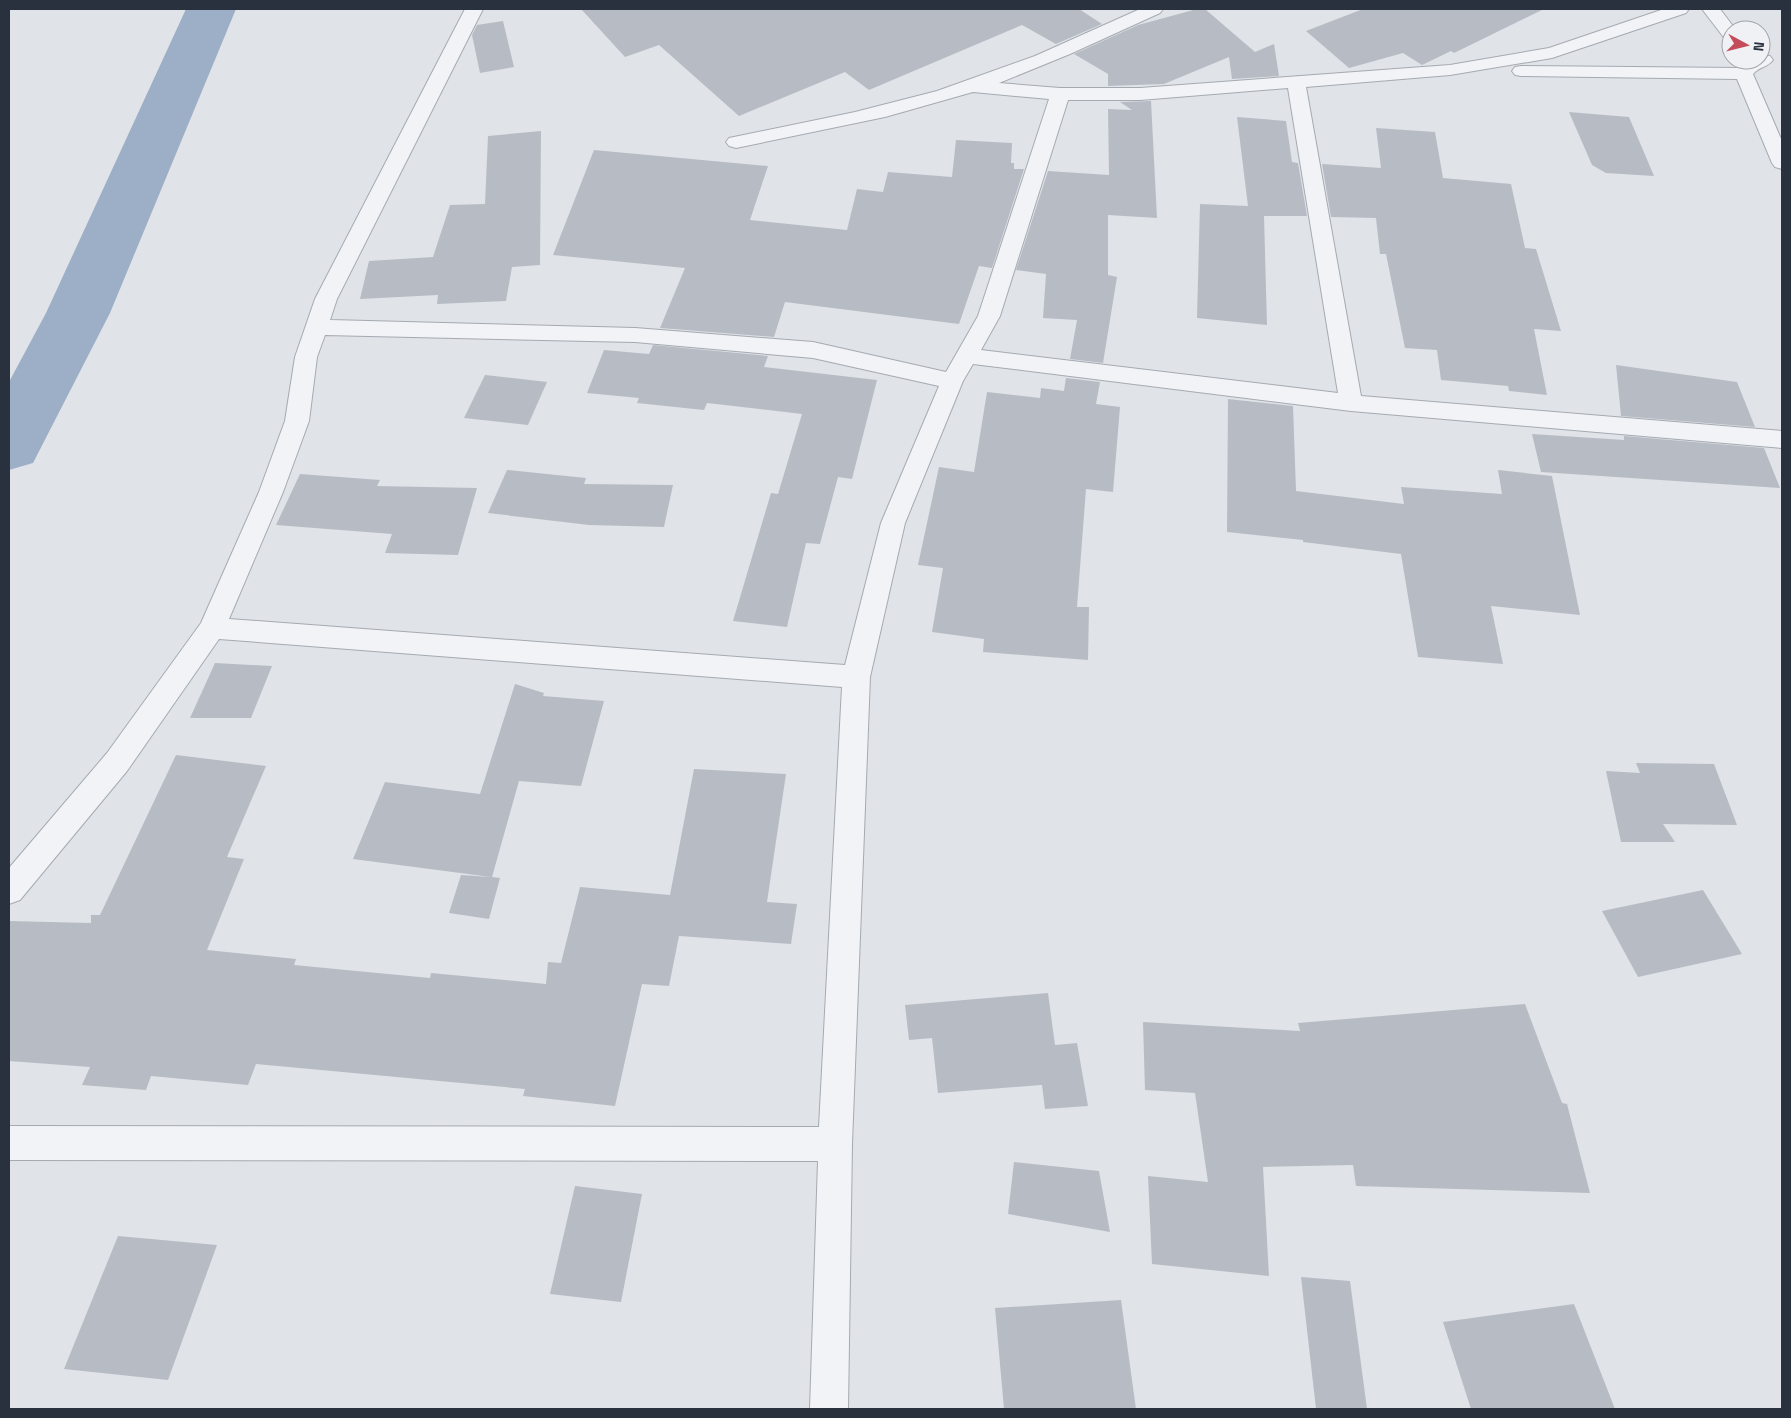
<svg xmlns="http://www.w3.org/2000/svg" width="1791" height="1418" viewBox="0 0 1791 1418" font-family="'Space Grotesk',sans-serif">
  <rect width="100%" height="100%" fill="#e0e3e8"/>
  <g fill="none" stroke-linecap="round" stroke-linejoin="round">
    <polygon fill="#9dafc6" fill-rule="evenodd" points="186,9 236,9 110,313 33,463 9,470 9,382 46,313"/>
  </g>
  <g fill="#b7bcc4">
    <polygon points="581,9 1079,9 1102,24 1056,44 1022,25 869,90 845,72 739,116 659,45 625,57"/>
    <polygon points="1197,9 1205,9 1255,52 1274,44 1279,76 1232,79 1229,57 1164,84 1108,86 1108,74 1074,54 1138,25"/>
    <polygon points="1363,9 1544,9 1454,53 1451,51 1422,65 1403,53 1349,68 1306,31"/>
    <polygon points="503,21 514,67 480,73 472,35 477,25"/>
    <polygon points="1151,101 1157,218 1108,215 1108,275 1117,277 1103,363 1070,359 1077,320 1043,318 1046,274 1016,270 1048,171 1109,175 1108,109 1132,110 1120,102"/>
    <polygon points="1569,112 1629,117 1654,176 1606,173 1592,165"/>
    <polygon points="1237,117 1286,121 1292,162 1298,163 1307,216 1264,216 1267,325 1197,318 1200,204 1248,206"/>
    <polygon points="1376,128 1435,132 1443,178 1511,184 1525,248 1536,249 1561,331 1534,329 1547,395 1509,391 1508,386 1441,380 1437,350 1405,348 1386,254 1380,254 1376,218 1331,217 1322,164 1381,168"/>
    <polygon points="541,131 540,265 512,267 506,301 437,304 438,295 360,299 369,261 433,257 450,205 485,204 488,136"/>
    <polygon points="956,140 1012,143 1011,163 1014,163 1014,169 1024,169 992,268 979,266 959,324 785,302 774,337 660,328 685,268 553,255 594,150 768,166 750,220 847,230 857,189 883,192 888,172 952,177"/>
    <polygon points="653,345 768,356 764,367 877,380 852,479 838,477 820,544 806,543 787,627 733,621 771,493 778,494 802,414 707,403 704,410 637,403 639,398 587,393 604,350 649,354"/>
    <polygon points="1616,365 1737,382 1755,427 1621,416"/>
    <polygon points="485,375 547,382 528,425 464,418"/>
    <polygon points="1066,378 1100,382 1096,404 1120,407 1113,492 1086,489 1077,607 1089,607 1088,660 983,652 984,639 932,632 943,568 918,565 939,467 974,472 987,392 1040,398 1041,388 1064,391"/>
    <polygon points="1228,399 1293,406 1296,491 1404,504 1401,487 1502,494 1498,470 1552,476 1580,615 1491,606 1503,664 1418,657 1401,554 1303,542 1303,540 1227,532"/>
    <polygon points="1532,434 1624,440 1624,436 1764,448 1780,488 1541,472"/>
    <polygon points="507,470 586,478 584,484 673,485 664,527 589,525 488,513"/>
    <polygon points="300,474 380,480 377,486 477,488 458,555 385,553 392,534 276,525"/>
    <polygon points="215,663 272,666 251,718 190,718"/>
    <polygon points="515,684 544,693 543,696 604,701 581,786 519,781 492,877 500,878 489,919 449,913 461,875 491,877 353,859 385,782 480,794"/>
    <polygon points="176,755 266,766 227,857 244,859 207,950 296,959 294,965 430,978 431,973 546,984 548,962 561,963 580,887 670,895 694,769 786,774 767,902 797,904 791,944 679,936 669,986 642,984 615,1106 523,1096 525,1089 256,1064 248,1085 151,1076 146,1090 82,1085 90,1067 9,1061 9,921 91,923 91,915 100,915"/>
    <polygon points="1636,763 1714,764 1737,825 1663,824 1675,842 1621,842 1606,771 1640,773"/>
    <polygon points="1703,890 1742,954 1638,977 1602,911"/>
    <polygon points="1048,993 1055,1045 1077,1043 1088,1106 1045,1109 1042,1085 938,1093 932,1038 909,1040 905,1005"/>
    <polygon points="1525,1004 1562,1103 1567,1104 1590,1193 1356,1186 1353,1165 1263,1167 1269,1276 1152,1264 1148,1176 1208,1182 1195,1093 1145,1090 1143,1022 1300,1031 1298,1023"/>
    <polygon points="1014,1162 1099,1171 1110,1232 1008,1214"/>
    <polygon points="575,1186 642,1194 621,1302 550,1294"/>
    <polygon points="118,1236 217,1245 168,1380 64,1369"/>
    <polygon points="1301,1277 1350,1281 1367,1409 1316,1409"/>
    <polygon points="1121,1300 1136,1409 1004,1409 995,1308"/>
    <polygon points="1574,1304 1615,1409 1471,1409 1443,1322"/>
  </g>
  <g fill="none" stroke-linecap="round" stroke-linejoin="round">
    <g stroke="#a5aab2" stroke-width="2">
      <g id="minor">
        <path d="M465 9H483L337 299 330 320 635 328 813 342 946 372 978 316 1049 99 973 92 885 117 736 148 729 146 726 142 729 138 855 112 937 91 1035 56 1140 9H1163L1160 13 1070 54 999 83 1060 88H1140L1450 65 1549 48 1664 9H1689L1686 13 1552 58 1450 75 1306 87 1361 396 1782 431V448L1351 411 973 364 963 381 905 523 870 677 852 1144 848 1409H810L818 1161 9 1160V1126L819 1127 842 687 219 639 127 771 20 900 9 904V868L107 753 201 623 259 492 285 421 295 357 315 299ZM1288 88 1338 393 981 350 1000 316 1068 100H1140ZM325 335 635 342 813 358 939 386 881 523 845 665 229 619 283 492 309 421 317 357Z"/>
        <polygon points="1702,9 1720,9 1736,30 1731,30 1731,40 1725,39"/>
        <path d="M1761 55 1770 56 1773 60C1768 67 1759 67 1753 74L1782 141V169L1775 167 1772 163 1737 79 1521 76 1515 75 1512 71 1515 67 1521 66 1739 68 1748 60H1761Z"/>
      </g>
    </g>
    <use href="#minor" fill="#f2f3f6" fill-rule="evenodd"/>
  </g>
  <rect width="1791" height="1418" fill="none" stroke="#29303e" stroke-width="20"/>
  <g transform="translate(1746 45) rotate(97)"><circle r="24" fill="#eff1f5" stroke="#a0a4ac"/>
  <path d="M0-4L9 19L0 12L-9 19Z" fill="#c54c5a"/>
  <text y="-8" font-size="14" font-weight="bold" text-anchor="middle" fill="#29303e">N</text>
  </g>
</svg>
